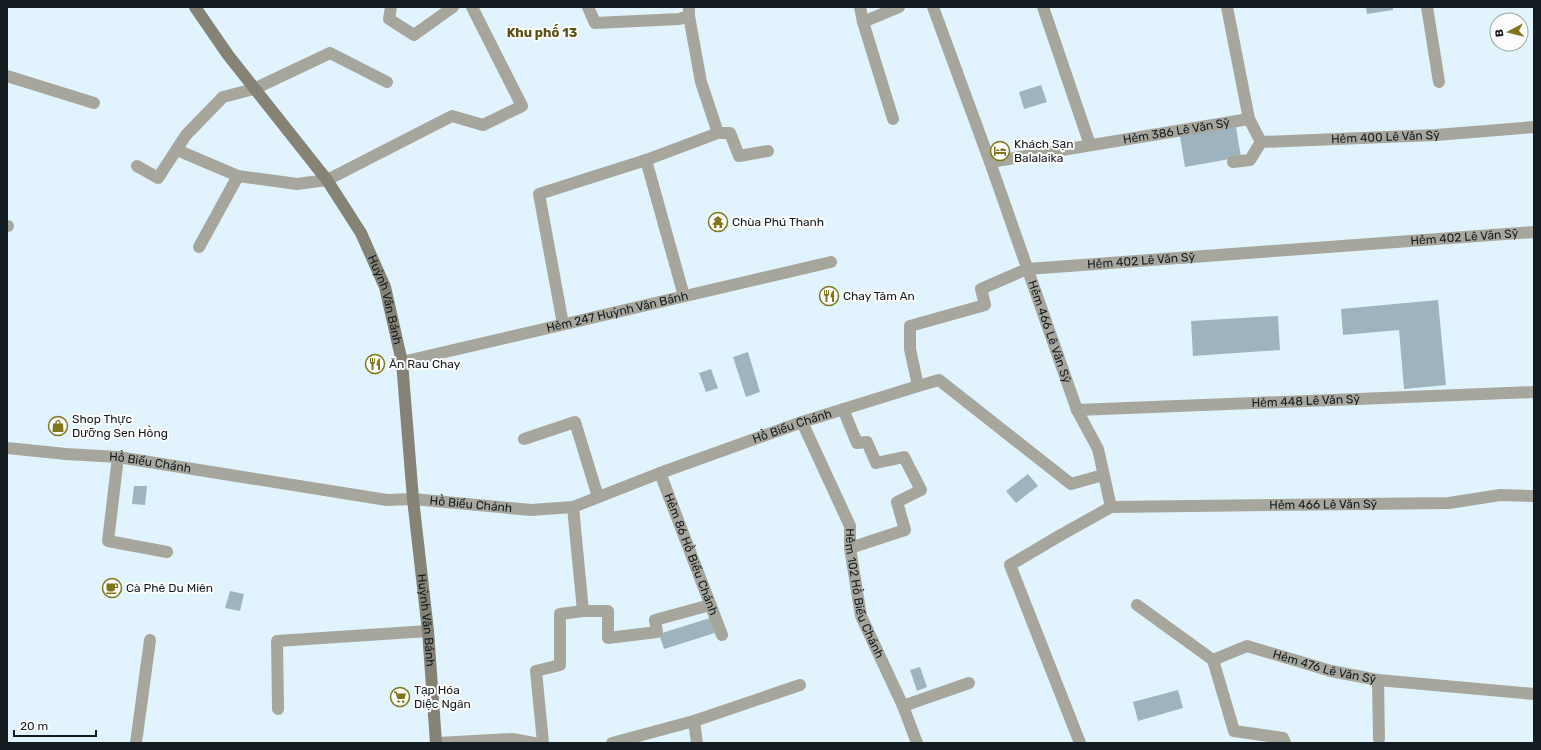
<svg xmlns="http://www.w3.org/2000/svg" width="1541" height="750" viewBox="0 0 1541 750" font-family="Rubik,sans-serif">
  <rect width="100%" height="100%" fill="#e1f4fe"/>
  <g fill="#9db4bf">
    <polygon points="1366,7 1393,7 1393,10 1367,14"/>
    <polygon points="1041,85 1047,102 1024,109 1019,92"/>
    <polygon points="1236,127 1241,157 1185,167 1180,136"/>
    <polygon points="1438,300 1446,385 1404,389 1399,330 1343,335 1341,309"/>
    <polygon points="1278,316 1280,350 1193,356 1191,321"/>
    <polygon points="748,352 760,392 746,397 733,357"/>
    <polygon points="711,369 718,388 706,392 699,373"/>
    <polygon points="1028,474 1038,486 1016,503 1006,491"/>
    <polygon points="134,486 147,486 145,505 132,504"/>
    <polygon points="230,591 244,594 240,611 225,608"/>
    <polygon points="710,618 715,633 664,649 659,634"/>
    <polygon points="920,667 927,687 917,691 910,670"/>
    <polygon points="1178,690 1183,708 1138,721 1133,702"/>
  </g>
  <g fill="none" stroke-linecap="round" stroke-linejoin="round">
    <g stroke="#a7a69d" stroke-width="12">
      <polyline points="391,7 389,19 414,35 453,7"/>
      <polyline points="588,7 595,23 679,19 689,16 689,7"/>
      <polyline points="860,7 863,22"/>
      <path id="s1" d="M933 7 990 162 1077 410 1098 449 1111 507"/>
      <polyline points="1043,7 1090,145"/>
      <polyline points="689,16 701,82 718,133"/>
      <polyline points="893,119 863,22 899,7"/>
      <polyline points="177,150 238,176 297,184 327,180 452,116 483,125 522,106 472,7"/>
      <path id="s2" d="M990 162 1249 119 1261 142 1436 135 1534 127"/>
      <polyline points="137,166 158,178 186,135 223,97 254,89 330,53 387,82"/>
      <polyline points="199,247 238,176"/>
      <polyline points="563,324 539,194 646,160 718,133 730,133 739,156 768,151"/>
      <polyline points="843,409 857,443 867,442 876,463 904,457 921,490 897,502 905,530 850,548"/>
      <path id="s3" d="M1077 410 1534 392"/>
      <path id="s4" d="M802 422 850 526V548L861 616 903 706 917 743"/>
      <path id="s5" d="M1103 475 1071 484 939 380 918 386 910 349V326L985 305 981 289 1027 269 1534 232"/>
      <path id="s6" d="M1137 605 1213 660 1247 646 1331 671 1378 680 1534 694"/>
      <polyline points="1213,660 1234,731 1283,738 1285,743"/>
      <polyline points="1378,680 1379,739"/>
      <polyline points="903,706 969,683"/>
      <polyline points="694,721 697,743"/>
      <polyline points="136,743 150,640"/>
      <path id="s7" d="M1080 743 1010 565 1059 536 1111 507 1449 503 1500 495 1534 496"/>
    </g>
    <g stroke="#a7a69d" stroke-width="12">
      <polyline points="1227,7 1249,119"/>
      <polyline points="1427,7 1439,82"/>
      <polyline points="7,76 94,103"/>
      <polyline points="646,160 684,296"/>
      <polyline points="1233,162 1250,160 1261,142"/>
      <polyline points="7,226 8,226"/>
      <path id="s8" d="M402 362 831 262"/>
      <polyline points="524,439 575,422 598,497"/>
      <path id="s9" d="M7 448 66 454 118 457 387 500 413 499 531 510 573 507 660 473 802 422 918 386"/>
      <polyline points="118,457 108,541 167,552"/>
      <path id="s10" d="M660 473 722 635"/>
      <polyline points="573,507 583,611"/>
      <polyline points="278,709 277,641 428,631"/>
      <polyline points="438,743 512,739 534,743"/>
      <polyline points="543,743 536,671 560,665 560,614 583,611 608,611 608,638 657,632 655,620 710,605"/>
      <polyline points="612,743 694,721 800,685"/>
    </g>
    <path stroke="#848375" stroke-width="12" id="s11" d="M195 7 228 55 327 180 361 233 385 287 402 362 413 499 428 631 436 743"/>
  </g>
  <defs>
    <g id="hotel-ring" transform="scale(1)"><circle r="9.5" fill="#fdfdfd" stroke="#807619" stroke-width="1.5"/><path d="M-6-4.5h1.5V1H6V5H4.5V3h-9V5H-6ZM-4 0a1.8 1.8 0 1 1 3.6 0ZM.5 0V-2.5h3Q6-2.5 6 0Z" fill="#807619"/></g>
    <g id="temple-ring" transform="scale(1)"><circle r="9.5" fill="#fdfdfd" stroke="#807619" stroke-width="1.5"/><path d="M0-6L5-2H3V0L6.5 2.5H4V6H1.5V3h-3V6H-4V2.5H-6.5L-3 0V-2H-5Z" fill="#807619"/></g>
    <g id="restaurant-ring" transform="scale(1)"><circle r="9.5" fill="#fdfdfd" stroke="#807619" stroke-width="1.5"/><path d="M-5-6h1v4h1v-4h1v4h1v-4h1v5L-1.5 .5V6h-2V.5L-5-1ZM5-6V6H3V1.5H1.5Q1.5-4 5-6Z" fill="#807619"/></g>
    <g id="shop-ring" transform="scale(1)"><circle r="9.5" fill="#fdfdfd" stroke="#807619" stroke-width="1.5"/><path d="M-5-2.5h2.3a2.7 3.5 0 0 1 5.4 0H5L5.5 6h-11ZM-1.5-2.5h3a1.5 2.3 0 0 0-3 0Z" fill="#807619"/></g>
    <g id="cafe-ring" transform="scale(1)"><circle r="9.5" fill="#fdfdfd" stroke="#807619" stroke-width="1.5"/><path d="M-5.5-4.5H6V0H3Q3 3.5 0 3.5H-2.5Q-5.5 3.5-5.5 0ZM3-3.2v2h1.7v-2ZM-6 4.5H4V6H-6Z" fill="#807619"/></g>
    <g id="supermarket-ring" transform="scale(1)"><circle r="9.5" fill="#fdfdfd" stroke="#807619" stroke-width="1.5"/><path d="M-6-5.5h2.5l.6 2H6L4.5 2H-2.5L-4.4-4H-6ZM-1.5 3.2a1.3 1.3 0 1 0 .1 0ZM3 3.2a1.3 1.3 0 1 0 .1 0Z" fill="#807619"/></g>
  </defs>
  <g fill-rule="evenodd">
    <use href="#hotel-ring" x="1000" y="151"/>
    <use href="#temple-ring" x="718" y="222"/>
    <use href="#restaurant-ring" x="829" y="296"/>
    <use href="#restaurant-ring" x="375" y="364"/>
    <use href="#shop-ring" x="58" y="426"/>
    <use href="#cafe-ring" x="112" y="588"/>
    <use href="#supermarket-ring" x="400" y="697"/>
  </g>
  <g text-anchor="middle" stroke-width="4" stroke-linejoin="round" paint-order="stroke">
    <g font-size="12" fill="#121b1f" stroke="#fdfdfd">
      <text dy="4" stroke="none"><textPath href="#s2" startOffset="189">Hẻm 386 Lê Văn Sỹ</textPath></text>
      <text dy="4" stroke="none"><textPath href="#s2" startOffset="413">Hẻm 400 Lê Văn Sỹ</textPath></text>
      <text dy="4" stroke="none"><textPath href="#s5" startOffset="867">Hẻm 402 Lê Văn Sỹ</textPath></text>
      <text dy="4" stroke="none"><textPath href="#s5" startOffset="543">Hẻm 402 Lê Văn Sỹ</textPath></text>
      <text dy="4" stroke="none"><textPath href="#s11" startOffset="352">Huỳnh Văn Bánh</textPath></text>
      <text dy="4" stroke="none"><textPath href="#s8" startOffset="221">Hẻm 247 Huỳnh Văn Bánh</textPath></text>
      <text dy="4" stroke="none"><textPath href="#s1" startOffset="345">Hẻm 466 Lê Văn Sỹ</textPath></text>
      <text dy="4" stroke="none"><textPath href="#s3" startOffset="229">Hẻm 448 Lê Văn Sỹ</textPath></text>
      <text dy="4" stroke="none"><textPath href="#s9" startOffset="804">Hồ Biểu Chánh</textPath></text>
      <text dy="4" stroke="none"><textPath href="#s9" startOffset="144">Hồ Biểu Chánh</textPath></text>
      <text dy="4" stroke="none"><textPath href="#s7" startOffset="520">Hẻm 466 Lê Văn Sỹ</textPath></text>
      <text dy="4" stroke="none"><textPath href="#s9" startOffset="468">Hồ Biểu Chánh</textPath></text>
      <text dy="4" stroke="none"><textPath href="#s10" startOffset="87">Hẻm 86 Hồ Biểu Chánh</textPath></text>
      <text dy="4" stroke="none"><textPath href="#s4" startOffset="184">Hẻm 102 Hồ Biểu Chánh</textPath></text>
      <text dy="4" stroke="none"><textPath href="#s11" startOffset="676">Huỳnh Văn Bánh</textPath></text>
      <text dy="4" stroke="none"><textPath href="#s6" startOffset="211">Hẻm 476 Lê Văn Sỹ</textPath></text>
    </g>
    <g font-size="12" fill="#121b1f" stroke="#fdfdfd" text-anchor="start">
      <text x="1014" y="148">Khách Sạn<tspan x="1014" dy="14">Balalaika</tspan></text>
      <text x="732" y="226">Chùa Phú Thanh</text>
      <text x="843" y="300">Chay Tâm An</text>
      <text x="389" y="368">Ăn Rau Chay</text>
      <text x="72" y="423">Shop Thực<tspan x="72" dy="14">Dưỡng Sen Hồng</tspan></text>
      <text x="126" y="592">Cà Phê Du Miên</text>
      <text x="414" y="694">Tạp Hóa<tspan x="414" dy="14">Diệc Ngân</tspan></text>
    </g>
    <g font-size="13" font-weight="bold" fill="#585214" stroke="#fdfdfd">
      <text x="542" y="37">Khu phố 13</text>
    </g>
  </g>
  <rect width="1541" height="750" fill="none" stroke="#121b1f" stroke-width="16"/>
  <g transform="translate(1509 32) rotate(263)"><circle r="19" fill="#fdfdfd" stroke="#9fa3a4"/>
  <path d="M0-3L7 15L0 10L-7 15Z" fill="#807619"/>
  <text y="-6" font-size="11" font-weight="bold" text-anchor="middle" fill="#121b1f">B</text>
  </g>
  <path d="M14 730v6h82v-6" fill="none" stroke="#121b1f" stroke-width="2"/>
  <text x="20" y="730" font-size="12" fill="#121b1f" stroke="#fdfdfd" stroke-width="3" paint-order="stroke">20 m</text>
</svg>
